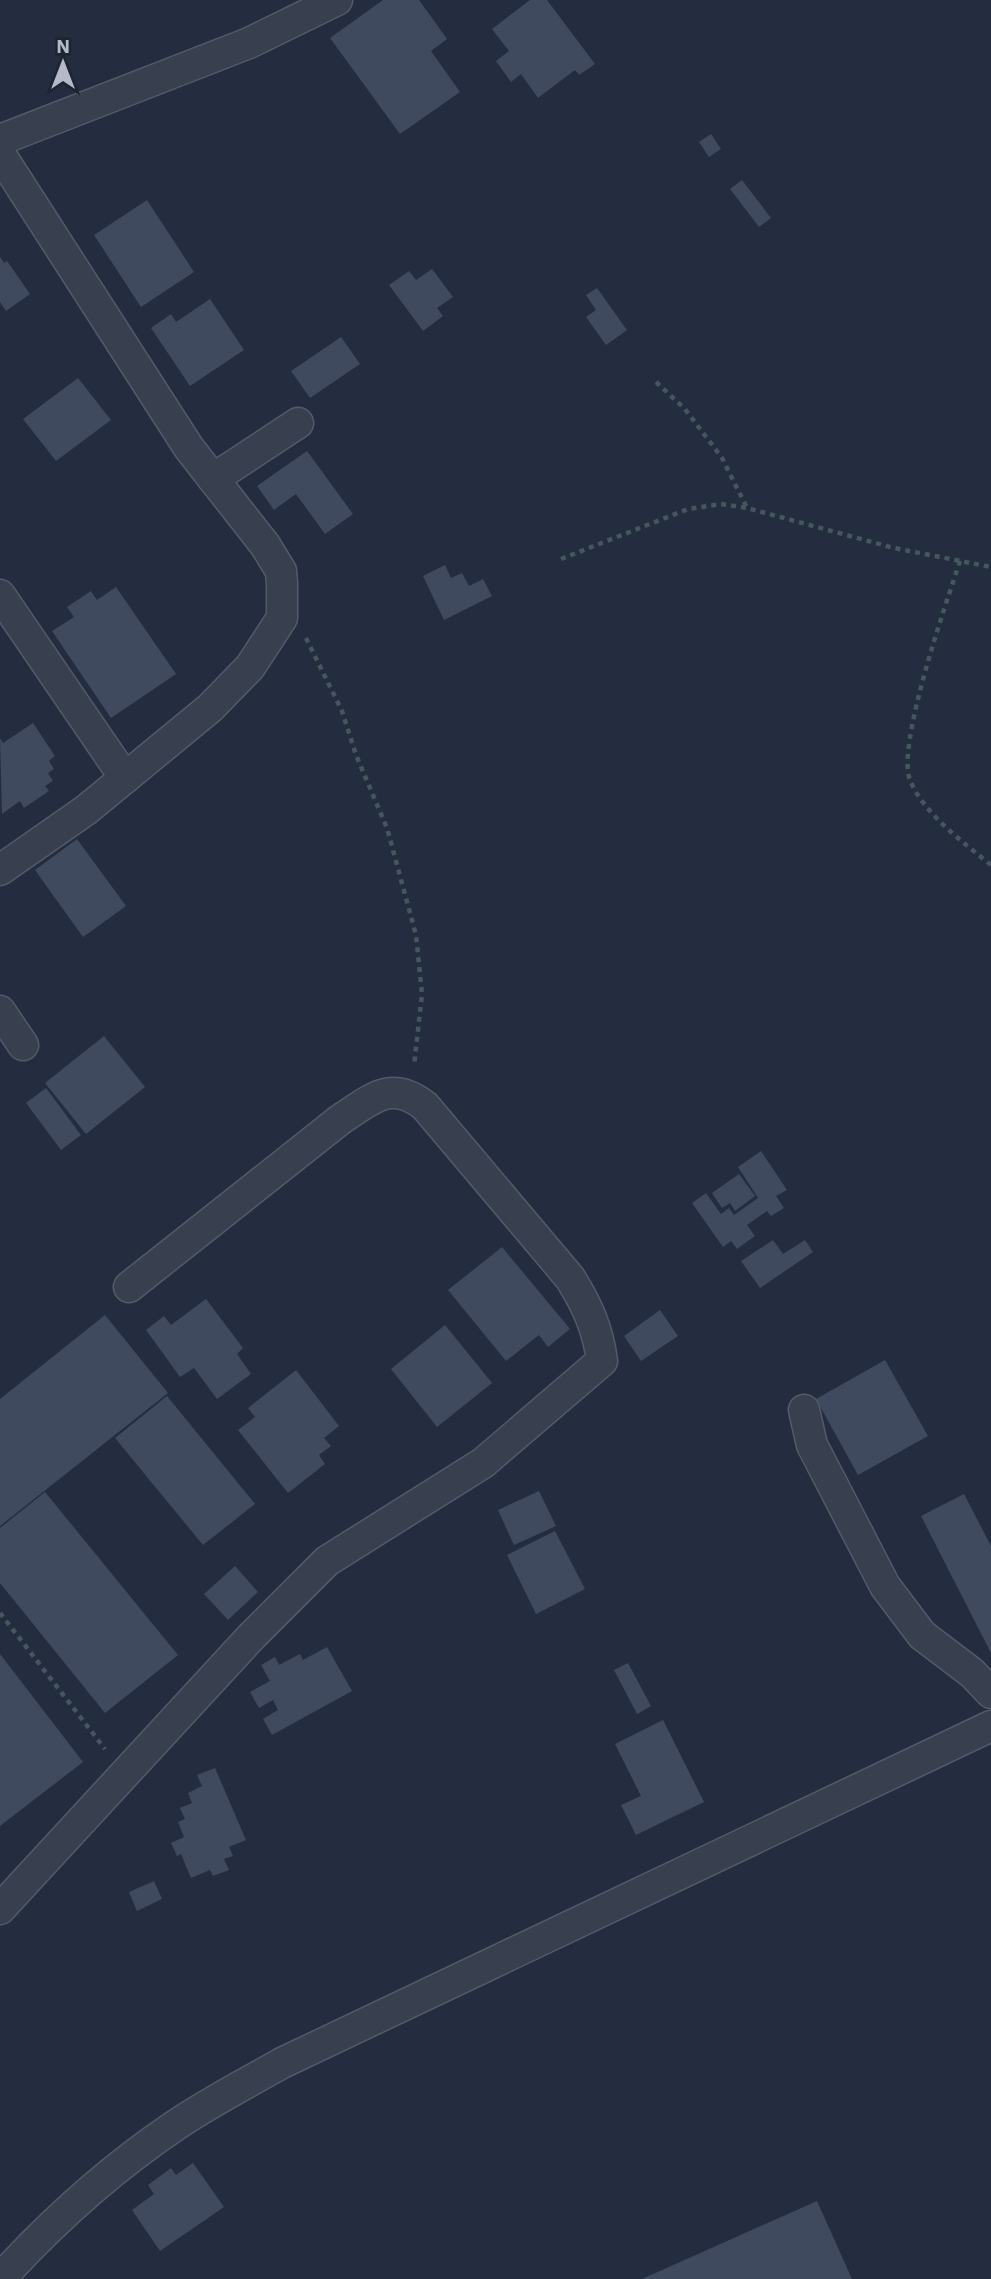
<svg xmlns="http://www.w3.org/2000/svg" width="991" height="2279" viewBox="0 0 991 2279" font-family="'IBM Plex Sans',sans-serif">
  <rect width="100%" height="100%" fill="#242c3f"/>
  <g fill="#404a5e">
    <polygon points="383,0 419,0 447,39 431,51 460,92 400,134 330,38"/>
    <polygon points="530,0 547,0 595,64 579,75 575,70 538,98 521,74 511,82 496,61 509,51 492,29"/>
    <polygon points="711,134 721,149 709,157 699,142"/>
    <polygon points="742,180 771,218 759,227 730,189"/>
    <polygon points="147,200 194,272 141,307 94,235"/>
    <polygon points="0,257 4,263 7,261 30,294 6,311 0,302"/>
    <polygon points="432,269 453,297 437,308 443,316 423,331 389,285 409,271 416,280"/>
    <polygon points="597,288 627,330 606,345 586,317 596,310 586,295"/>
    <polygon points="210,299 244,350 190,386 151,328 171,314 176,322"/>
    <polygon points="341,337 360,364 310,398 291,371"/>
    <polygon points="78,378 111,420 56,461 23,419"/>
    <polygon points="307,451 353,514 325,534 296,494 274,510 257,486"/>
    <polygon points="445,565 451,578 462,573 469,586 483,579 492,596 444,620 423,576"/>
    <polygon points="116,587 176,674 111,718 52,631 74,617 67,607 91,591 97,600"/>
    <polygon points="33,723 55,756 49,761 54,769 48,773 53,781 45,786 49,791 24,808 20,801 2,814 0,738 3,743"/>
    <polygon points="77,839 126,906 83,937 35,870"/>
    <polygon points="104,1036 145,1087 86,1134 45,1083"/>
    <polygon points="46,1088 81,1135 61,1150 26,1103"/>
    <polygon points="761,1151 787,1190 776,1196 784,1208 771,1216 767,1211 747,1225 755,1236 737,1249 731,1241 723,1247 692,1203 706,1193 721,1214 729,1208 734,1215 758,1198 738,1167"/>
    <polygon points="739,1174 755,1196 735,1211 730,1203 722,1208 712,1193"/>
    <polygon points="773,1240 783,1254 805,1240 813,1252 760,1288 741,1261"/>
    <polygon points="502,1247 570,1329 548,1347 539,1335 506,1361 448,1290"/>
    <polygon points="206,1299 243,1348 237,1354 251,1374 217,1399 194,1368 180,1377 146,1330 164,1316 171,1325"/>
    <polygon points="660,1310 678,1336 641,1361 624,1336"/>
    <polygon points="105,1315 168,1393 0,1526 0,1399"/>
    <polygon points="445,1325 492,1383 437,1427 391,1369"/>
    <polygon points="885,1360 928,1436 858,1475 816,1399"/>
    <polygon points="296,1370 339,1426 324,1438 331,1446 319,1455 325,1464 288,1493 238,1430 255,1417 248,1408"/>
    <polygon points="167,1396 255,1504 203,1545 115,1438"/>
    <polygon points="539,1491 556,1526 514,1545 498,1510"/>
    <polygon points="45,1492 178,1655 105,1713 0,1583 0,1528"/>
    <polygon points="964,1494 991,1546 991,1653 921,1516"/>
    <polygon points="555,1531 585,1589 536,1614 507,1555"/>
    <polygon points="235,1566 258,1592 228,1620 204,1594"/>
    <polygon points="327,1647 352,1691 272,1735 263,1719 278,1710 273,1700 259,1708 250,1692 270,1681 261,1665 275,1657 279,1665 300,1654 303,1660"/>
    <polygon points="0,1654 83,1762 0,1826"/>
    <polygon points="628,1663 651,1706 637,1714 614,1670"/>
    <polygon points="663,1720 704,1802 636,1835 621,1805 641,1796 615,1744"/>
    <polygon points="215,1768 246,1840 229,1847 233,1856 224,1859 229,1870 213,1876 210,1870 191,1878 181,1854 177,1856 171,1843 184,1837 178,1822 185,1819 180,1808 192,1803 188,1793 202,1786 197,1775"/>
    <polygon points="154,1881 162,1899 137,1911 129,1892"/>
    <polygon points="193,2163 224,2207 160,2251 132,2210 154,2194 148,2185 171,2168 176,2175"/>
    <polygon points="817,2201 852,2279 642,2279"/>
  </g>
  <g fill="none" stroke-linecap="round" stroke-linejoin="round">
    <g stroke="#535a69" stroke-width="33">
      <g id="minor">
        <polyline points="0,140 249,43 337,0"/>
        <polyline points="0,154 189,448 265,545 281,571 282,584 282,618 250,667 210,708 86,810 0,870"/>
        <polyline points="213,479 298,423"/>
        <polyline points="0,595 125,778"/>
        <polyline points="0,1011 23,1045"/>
        <polyline points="804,1410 812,1445 885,1586 922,1635 972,1673 991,1693"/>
        <path d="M0 1909 251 1637 327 1561 483 1463 602 1361C598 1329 587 1305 570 1278L425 1106C391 1079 372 1099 341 1119L129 1287"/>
        <path d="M0 2279C52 2222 112 2168 176 2125 210 2102 247 2083 282 2063L991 1726"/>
      </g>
    </g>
    <g stroke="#44575d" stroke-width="4.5" stroke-dasharray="5 5" stroke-linecap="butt">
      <polyline points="656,382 685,409 722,458 747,508"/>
      <polyline points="561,559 688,509 721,504 747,508 894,548 991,567"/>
      <path d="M960 561C947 601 896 746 910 780 923 813 964 843 991 865"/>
      <polyline points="306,638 342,711 356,755 387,828 416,935 422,994 414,1066"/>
      <polyline points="0,1613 105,1749"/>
    </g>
    <use href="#minor" stroke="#383f4f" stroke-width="30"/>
  </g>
  <g transform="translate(63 63)" stroke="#1d2434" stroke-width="5" paint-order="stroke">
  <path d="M0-5L12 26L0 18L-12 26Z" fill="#b4bac9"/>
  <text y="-10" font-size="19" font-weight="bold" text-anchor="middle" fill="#b4bac9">N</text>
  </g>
</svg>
